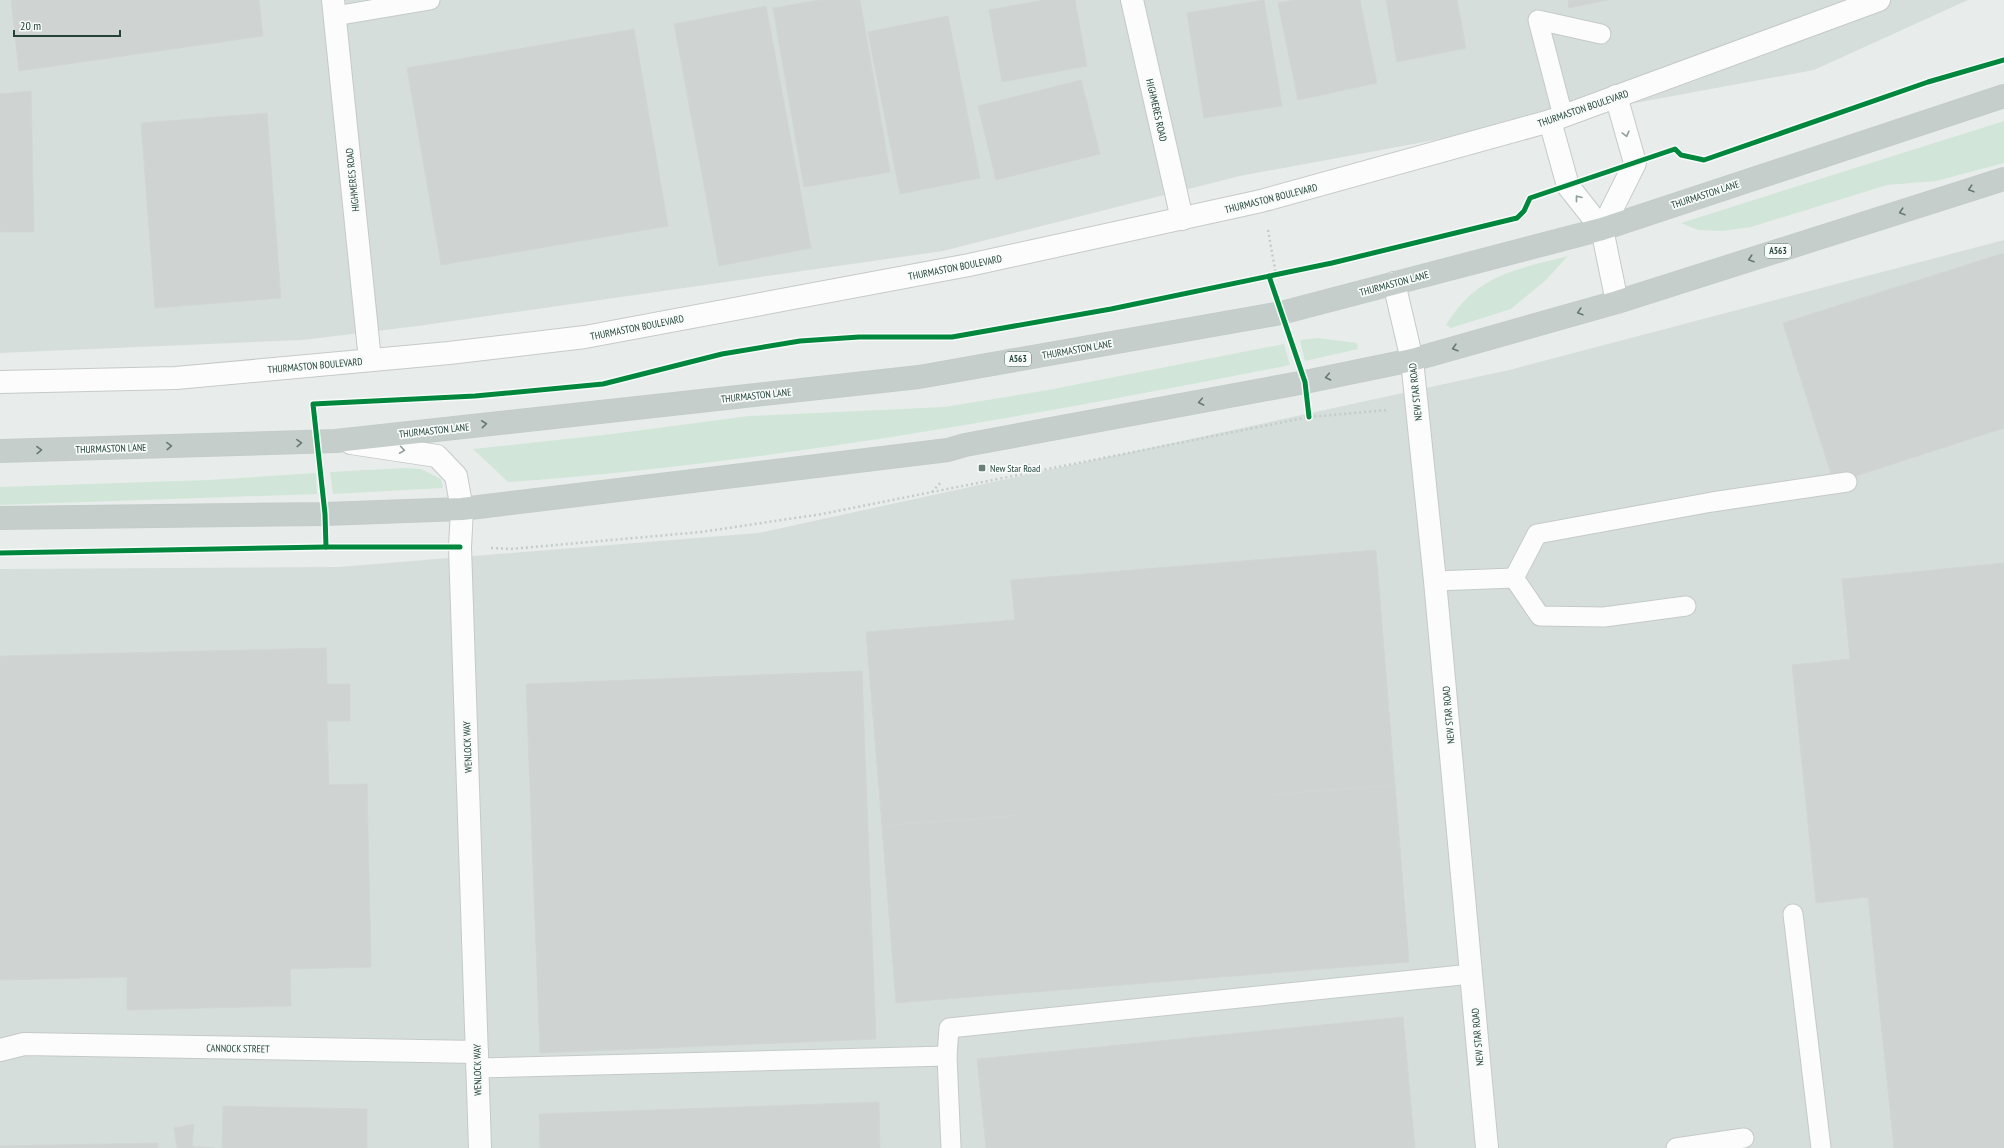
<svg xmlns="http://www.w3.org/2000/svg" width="2004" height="1148" viewBox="0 0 2004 1148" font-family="'PT Sans Narrow',sans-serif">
  <rect width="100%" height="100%" fill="#e8edeb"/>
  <g fill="#d6dedb">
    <polygon points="0,0 1968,0 1814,70 1240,176 943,251 418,326 303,340 0,353"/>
    <polygon points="2004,240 2004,1148 0,1148 0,569 338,567 758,533 1509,370"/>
  </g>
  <g fill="#d1e6d8">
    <polygon points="2004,121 2004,163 1936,181 1887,185 1751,227 1722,231 1698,230 1681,223"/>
    <path d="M1568 256 1546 280 1511 309 1451 328 1446 325C1477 274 1515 270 1568 256Z"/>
    <polygon points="1318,338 1357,343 1358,349 1305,361 1300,340"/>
    <path d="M1284 344 1290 365C1031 416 772 463 508 482L473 449 612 434 749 416 944 407 1048 390Z"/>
    <polygon points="405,468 421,469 441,479 443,488 333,494 330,472"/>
    <polygon points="316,473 317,494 0,505 0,487 208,480"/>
  </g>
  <g fill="#cfd4d2" stroke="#d1d6d4">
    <polygon points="11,0 259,0 263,36 19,71"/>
    <polygon points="819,0 860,0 890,172 804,187 773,8"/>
    <polygon points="1043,0 1075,0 1087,66 1002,82 989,10"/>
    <polygon points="1264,0 1282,106 1204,118 1187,13"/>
    <polygon points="1294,0 1360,0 1377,83 1298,100 1278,3"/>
    <polygon points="1386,0 1457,0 1466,48 1397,62"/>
    <polygon points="1568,0 1608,0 1569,8"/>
    <polygon points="766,6 811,248 719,266 674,24"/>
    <polygon points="948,16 980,178 900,194 868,32"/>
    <polygon points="634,29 668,226 441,265 407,68"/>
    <polygon points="1081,80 1100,154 996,180 978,106"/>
    <polygon points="31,91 34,232 0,232 0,94"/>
    <polygon points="267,113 281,298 155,308 141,123"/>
    <polygon points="2004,253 2004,428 1834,483 1783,323"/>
    <polygon points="1376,550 1395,785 882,826 866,632 1015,620 1011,580"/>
    <polygon points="2004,563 2004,1148 1894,1148 1868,897 1816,903 1792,665 1850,659 1842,579"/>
    <polygon points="326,648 327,684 350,684 350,721 327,721 329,785 367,784 371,967 290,969 291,1006 127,1010 127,977 0,980 0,656"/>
    <polygon points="862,671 876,1039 540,1053 526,684"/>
    <polygon points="1395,785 1409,962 896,1003 882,826"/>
    <polygon points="1403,1017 1415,1148 986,1148 977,1059"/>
    <polygon points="879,1102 880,1148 540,1148 539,1114"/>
    <polygon points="223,1106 367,1109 367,1148 222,1148"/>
    <polygon points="194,1124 192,1146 214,1148 177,1148 174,1128"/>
    <polygon points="158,1143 158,1148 0,1148 0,1146"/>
  </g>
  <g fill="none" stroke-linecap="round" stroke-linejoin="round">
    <g stroke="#c5cac8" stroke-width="21">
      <g id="service">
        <polyline points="335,16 430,0"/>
        <polyline points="1563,116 1538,20 1601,34"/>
        <polyline points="1514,578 1537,534 1712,502 1847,482"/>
        <polyline points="1435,581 1514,578 1540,616 1604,617 1686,606"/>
        <polyline points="1793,914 1821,1148"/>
        <polyline points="947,1056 949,1028 1471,974"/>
        <polyline points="476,1068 947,1056 951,1148"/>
        <polyline points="1676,1148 1744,1138"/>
      </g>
    </g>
    <g stroke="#c5cac8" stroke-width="24">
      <g id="minor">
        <polyline points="333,0 370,360"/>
        <polyline points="1132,0 1182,219"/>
        <polyline points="1550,121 1568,186 1602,229 1617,302"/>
        <polyline points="1602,229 1635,163 1616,96"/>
        <polyline points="1394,283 1412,360 1435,581 1487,1148"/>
        <polyline points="0,382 176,378 449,353 585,337 969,265 1261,201 1550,121 1879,0"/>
        <polyline points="351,443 437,456 456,476 462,509 460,547 480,1148"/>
        <polyline points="0,1050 24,1044 477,1052"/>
      </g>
    </g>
    <g stroke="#c3ccc9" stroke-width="24">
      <g id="trunk">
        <polyline points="0,451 336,441 919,377 1281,313 1602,229 2004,96"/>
        <polyline points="0,518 325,514 462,509 948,450 965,445 1305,382 1412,360 1617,302 2004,179"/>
      </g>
    </g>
    <g stroke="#c3ccca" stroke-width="2.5" stroke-dasharray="2 3" stroke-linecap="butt">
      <polyline points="1268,230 1276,275"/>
      <polyline points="1028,464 1033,472"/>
      <polyline points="932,492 941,482"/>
      <polyline points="491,548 511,549 701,532 822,514 1309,417 1388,410"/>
    </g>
    <use href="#service" stroke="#fcfcfc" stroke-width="19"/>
    <use href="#minor" stroke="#fcfcfc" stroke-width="22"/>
    <use href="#trunk" stroke="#c6cecc" stroke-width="22"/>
    <g stroke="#f7fbf9" stroke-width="8">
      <g id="cycleway">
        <polyline points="1269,276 1305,382 1309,417"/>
        <polyline points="326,547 325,514 313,404 475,396 603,384 722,354 800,341 859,337 952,337 1111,309 1332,263 1517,218 1524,211 1530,198 1675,149 1681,155 1704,160 1928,82 2004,60"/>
        <polyline points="0,553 326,547 460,547"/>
      </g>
    </g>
    <use href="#cycleway" stroke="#00873e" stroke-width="5"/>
  </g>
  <defs><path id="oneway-chevron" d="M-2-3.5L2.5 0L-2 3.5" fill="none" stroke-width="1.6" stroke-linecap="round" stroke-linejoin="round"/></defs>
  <g stroke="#909f9b">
    <use href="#oneway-chevron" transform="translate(1626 134) rotate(75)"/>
    <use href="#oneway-chevron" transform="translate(1578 198) rotate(-128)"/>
    <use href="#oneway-chevron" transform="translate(402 450) rotate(8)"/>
  </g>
  <g stroke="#657a74">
    <use href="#oneway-chevron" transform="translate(1971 189) rotate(162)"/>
    <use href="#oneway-chevron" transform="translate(1902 212) rotate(162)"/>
    <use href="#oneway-chevron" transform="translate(1751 259) rotate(162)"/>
    <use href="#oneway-chevron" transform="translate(1580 312) rotate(164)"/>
    <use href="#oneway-chevron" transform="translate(1455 348) rotate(164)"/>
    <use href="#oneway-chevron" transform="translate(1328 377) rotate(168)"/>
    <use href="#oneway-chevron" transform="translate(1201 402) rotate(169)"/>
    <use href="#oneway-chevron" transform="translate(484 424) rotate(-6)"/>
    <use href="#oneway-chevron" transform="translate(299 443) rotate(-2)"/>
    <use href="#oneway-chevron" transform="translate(169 446) rotate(-2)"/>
    <use href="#oneway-chevron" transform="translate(39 450) rotate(-2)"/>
  </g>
  <rect fill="#697e78" stroke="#f7fbf9" stroke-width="1.5" x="978" y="464" width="8" height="8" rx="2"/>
  <g text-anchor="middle" stroke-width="3.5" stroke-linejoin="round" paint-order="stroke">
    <g fill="#f7fbf9" stroke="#637a73" stroke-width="1">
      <rect x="1765" y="244" width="26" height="14" rx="3"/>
      <rect x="1005" y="352" width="26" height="14" rx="3"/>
    </g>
    <g font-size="9" font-weight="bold" fill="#24423a">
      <text x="1778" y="254">A563</text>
      <text x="1018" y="362">A563</text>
    </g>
    <g font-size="10" fill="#24423a" stroke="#f7fbf9">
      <text transform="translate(1583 108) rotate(-19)" y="4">THURMASTON BOULEVARD</text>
      <text transform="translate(1157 110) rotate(77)" y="4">HIGHMERES ROAD</text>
      <text transform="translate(352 180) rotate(-96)" y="4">HIGHMERES ROAD</text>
      <text transform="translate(1705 194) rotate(-18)" y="4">THURMASTON LANE</text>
      <text transform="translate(1271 198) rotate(-14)" y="4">THURMASTON BOULEVARD</text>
      <text transform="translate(955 267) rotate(-11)" y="4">THURMASTON BOULEVARD</text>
      <text transform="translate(1394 283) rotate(-15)" y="4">THURMASTON LANE</text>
      <text transform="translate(637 327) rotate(-11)" y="4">THURMASTON BOULEVARD</text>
      <text transform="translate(1077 349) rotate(-10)" y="4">THURMASTON LANE</text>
      <text transform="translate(315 365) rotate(-5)" y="4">THURMASTON BOULEVARD</text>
      <text transform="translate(1415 392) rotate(-96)" y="4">NEW STAR ROAD</text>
      <text transform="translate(756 395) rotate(-6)" y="4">THURMASTON LANE</text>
      <text transform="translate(434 430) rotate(-6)" y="4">THURMASTON LANE</text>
      <text transform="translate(111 448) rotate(-2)" y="4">THURMASTON LANE</text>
      <text transform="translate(1448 715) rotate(-95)" y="4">NEW STAR ROAD</text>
      <text transform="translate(467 747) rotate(-92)" y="4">WENLOCK WAY</text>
      <text transform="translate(1477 1037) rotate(-95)" y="4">NEW STAR ROAD</text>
      <text transform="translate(238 1048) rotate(1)" y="4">CANNOCK STREET</text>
      <text transform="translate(477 1070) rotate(-91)" y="4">WENLOCK WAY</text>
    </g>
    <g font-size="10" fill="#24423a" stroke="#f7fbf9" text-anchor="start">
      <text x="990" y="472">New Star Road</text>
    </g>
  </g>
  <path d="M14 30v6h106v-6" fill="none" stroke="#24423a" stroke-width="2"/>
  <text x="20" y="30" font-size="12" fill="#24423a" stroke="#f7fbf9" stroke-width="3" paint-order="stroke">20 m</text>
</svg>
